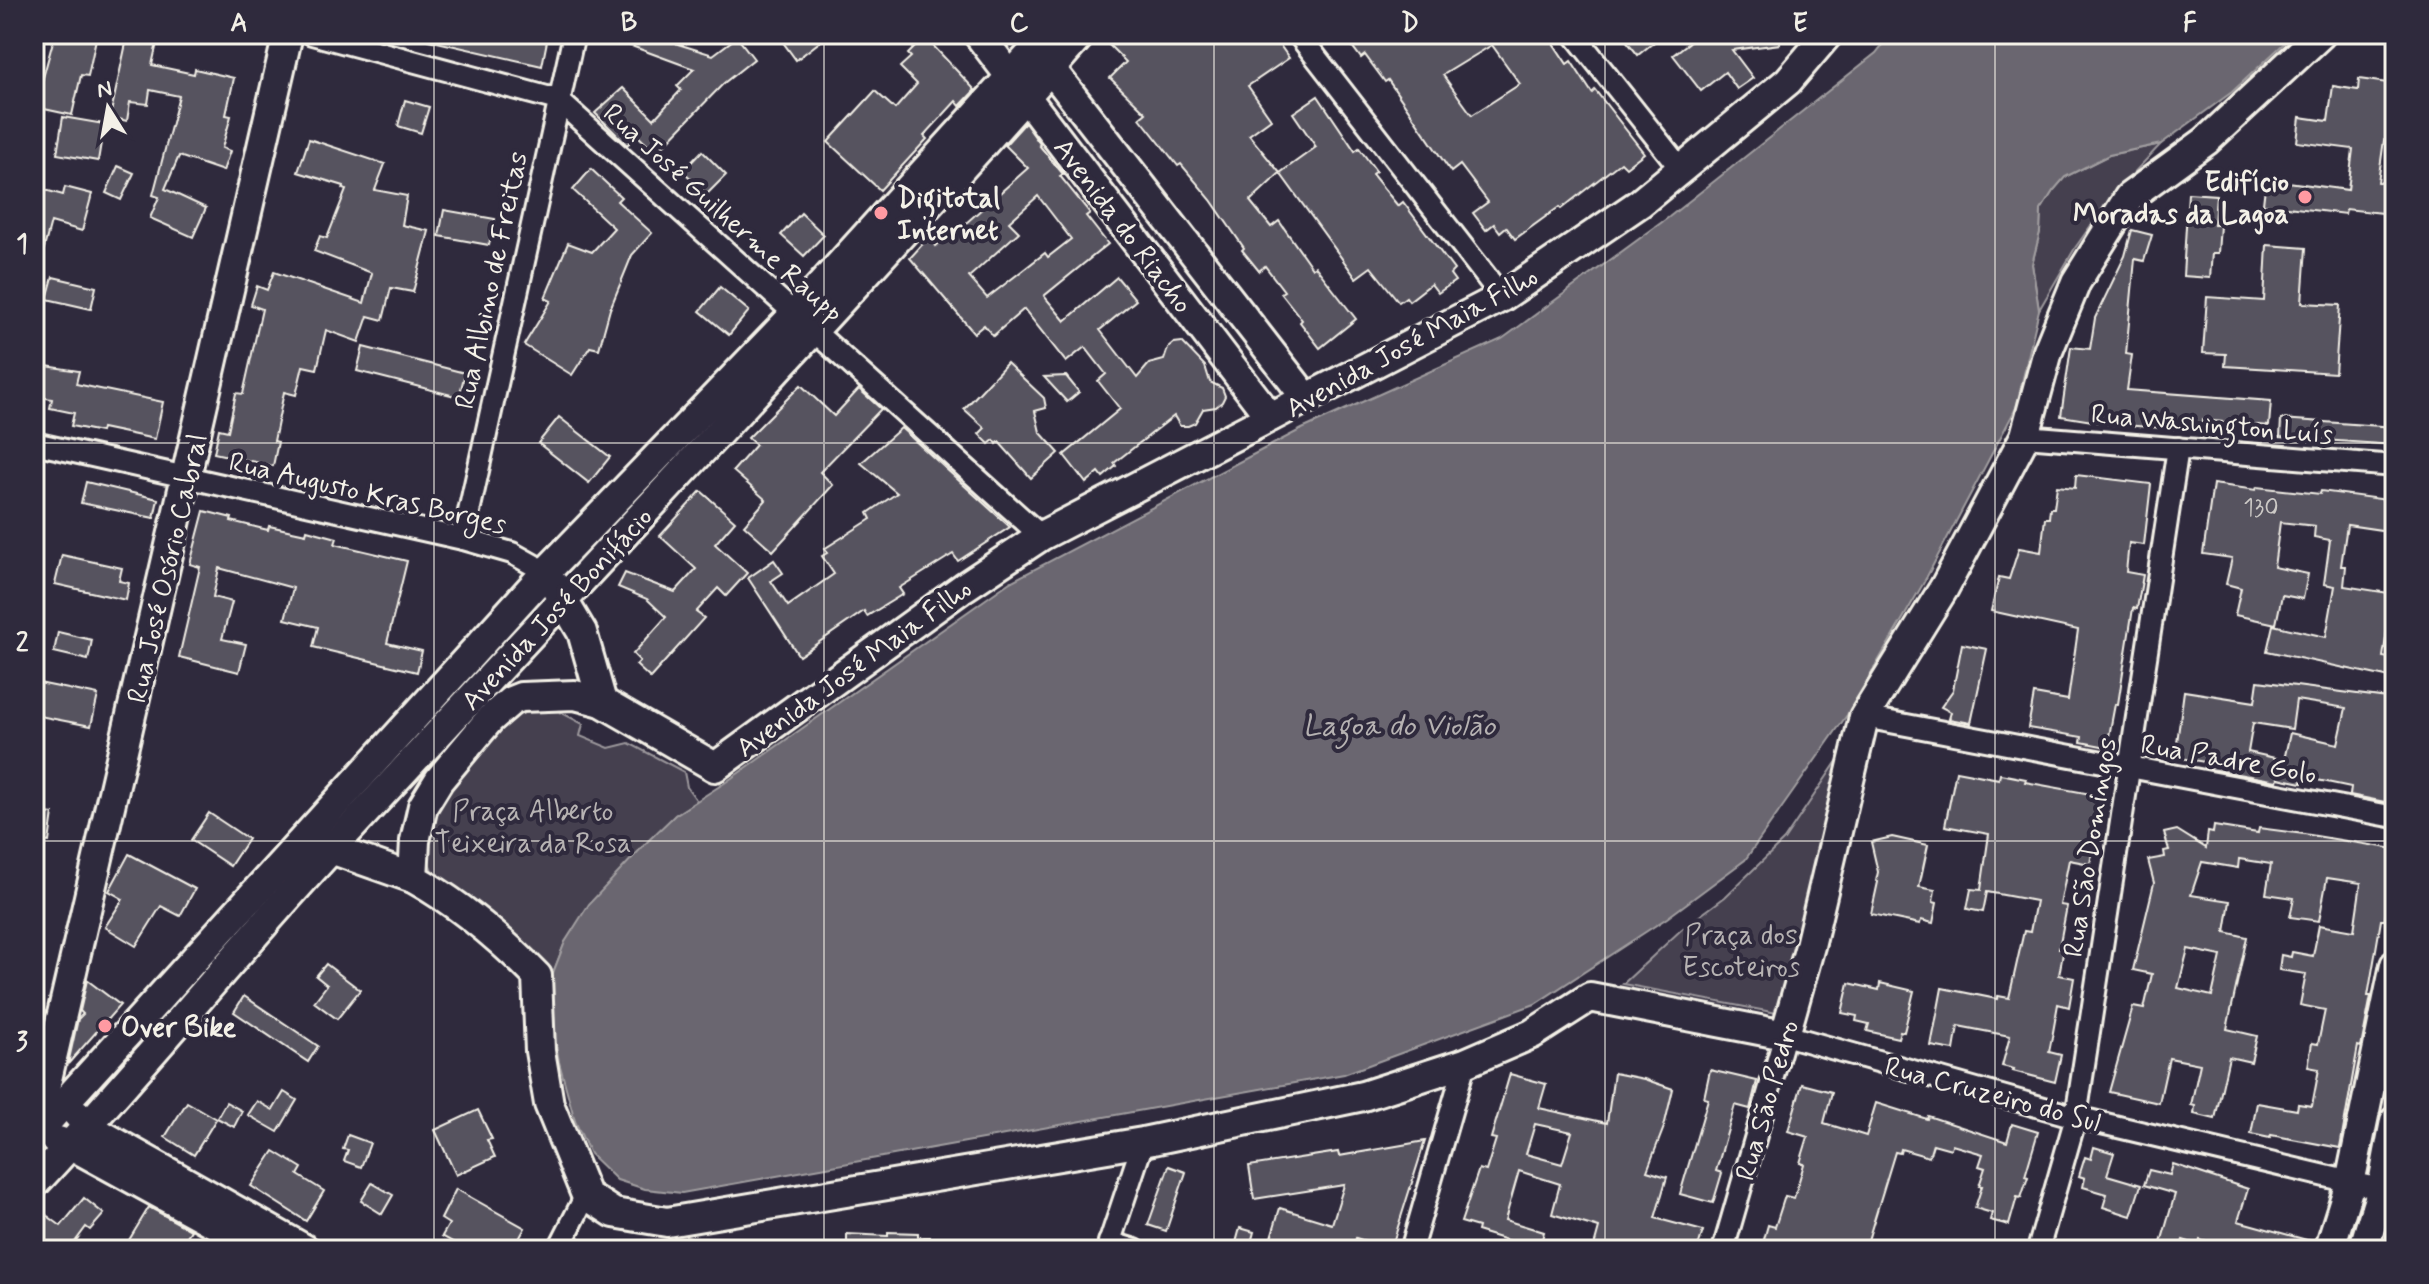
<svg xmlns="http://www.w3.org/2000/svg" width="2429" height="1284" viewBox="0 0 2429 1284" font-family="Mynerve,sans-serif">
  <rect width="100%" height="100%" fill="#2f2a3d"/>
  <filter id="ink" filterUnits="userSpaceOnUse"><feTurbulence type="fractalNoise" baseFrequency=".0125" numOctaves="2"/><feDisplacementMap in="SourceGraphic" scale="16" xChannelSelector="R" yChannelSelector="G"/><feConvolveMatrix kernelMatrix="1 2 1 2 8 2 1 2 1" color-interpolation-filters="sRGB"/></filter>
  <g filter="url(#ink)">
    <g fill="#454050" stroke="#9c989c" stroke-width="2">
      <polygon points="2161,144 2111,197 2075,248 2039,310 2032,264 2040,232 2041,210 2053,191 2065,177 2109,155"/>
      <polygon points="549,706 583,724 580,736 609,748 629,743 684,772 687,787 697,801 675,815 565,942 551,978 434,876 427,857 429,807 504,714"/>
      <polygon points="1856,733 1777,1013 1623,984 1682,929 1725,897 1784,840"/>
    </g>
    <polygon fill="#6a6670" stroke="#a19ea0" stroke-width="2" points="1891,34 2294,34 2232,92 2161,144 2109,155 2065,177 2053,191 2041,210 2040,232 2032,264 2039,310 2016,408 1923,584 1847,715 1745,860 1667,918 1535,1004 1344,1074 682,1193 645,1189 617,1180 590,1154 575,1121 559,1062 550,1008 551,978 565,942 589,904 649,840 675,815 726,782 1010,582 1302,429 1502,339 1669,217 1876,53"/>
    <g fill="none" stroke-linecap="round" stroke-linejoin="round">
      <polyline stroke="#6a6670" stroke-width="20" points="1000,34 1003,37"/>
    </g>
    <g fill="#56525f" stroke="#f4f1e8" stroke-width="2" fill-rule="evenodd">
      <polygon points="55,34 97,34 88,76 81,75 72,115 35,107"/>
      <polygon points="128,34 159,34 152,65 194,74 195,69 234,78 226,115 231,116 222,148 230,151 223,171 179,156 165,189 206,208 193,237 150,218 159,197 153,195 179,96 150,90 148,104 130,102 127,121 110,117"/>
      <polygon points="428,34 516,34 547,41 542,66 428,40"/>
      <polygon points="607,34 667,34 665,40 713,55 737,37 754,59 724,83 656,153 637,135 627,145 595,113 623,88 654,119 681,90 677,86 694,69 607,37"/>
      <polygon points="777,34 830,34 796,60"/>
      <polygon points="1098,34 1272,34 1289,58 1248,86 1271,119 1249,135 1280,173 1250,201 1271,227 1279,221 1312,268 1315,266 1356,319 1320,348 1300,322 1302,320 1281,293 1284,291 1265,266 1259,271 1242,250 1244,248 1211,200 1181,164 1178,166 1140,118 1146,113 1110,78 1126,62"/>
      <path d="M1343 34H1547L1567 64 1571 61 1592 93 1595 90 1644 153 1626 167 1621 162 1561 209 1559 207 1515 239 1506 227 1500 232 1494 224 1486 230 1473 213 1488 202 1460 165 1451 172 1388 80 1385 82 1365 55 1361 58ZM1492 45 1520 84 1472 115 1443 75Z"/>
      <polygon points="1621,34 1664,34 1638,55"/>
      <polygon points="1700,34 1780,34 1780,44 1732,50 1753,78 1737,89 1725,72 1701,91 1673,55"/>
      <polygon points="925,37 975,90 960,106 956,101 924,136 927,139 880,190 828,142 875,91 895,109 917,84 900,67 911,57 908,54"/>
      <polygon points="2359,79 2395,84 2395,141 2384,140 2378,182 2386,183 2382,213 2346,209 2345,214 2263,204 2266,179 2348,190 2353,149 2297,142 2300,117 2328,121 2333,86 2358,90"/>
      <polygon points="1318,96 1355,151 1359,148 1376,171 1372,174 1398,206 1403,202 1454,270 1450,274 1455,281 1438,293 1431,284 1409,301 1406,297 1399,302 1371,267 1356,278 1280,173 1316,147 1293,113"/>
      <polygon points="405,100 429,107 421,133 398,126"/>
      <polygon points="63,117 104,124 98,161 57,154"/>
      <path d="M1025 123 1040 144 1039 145 1063 174 1060 176 1090 213 1086 216 1108 244 1044 296 1065 321 1117 277 1136 300 1100 330 1137 378 1149 364 1164 360 1168 348 1174 343 1182 342 1205 366 1210 382 1222 388 1225 396 1222 402 1216 407 1203 409 1195 423 1188 426H1180L1174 416 1114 463 1116 466 1103 477 1099 472 1086 483 1064 455 1120 409 1098 381 1106 374 1085 347 1066 362 1024 309 993 336 984 325 974 333 910 258 929 237 936 246 963 222 965 224 1028 168 1005 145ZM1038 196 1071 239 1048 257 1045 253 987 298 969 277 1019 232 1009 222Z"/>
      <polygon points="309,139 385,164 375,190 407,196 402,225 429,231 413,292 391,288 383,320 368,316 359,342 326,330 317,369 303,366 296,395 284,392 274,441 278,442 273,466 214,453 219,429 228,431 236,393 243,394 262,309 251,305 257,286 267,290 274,272 364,303 372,273 314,251 320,236 327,238 346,190 343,189 344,186 298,172"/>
      <polygon points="702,151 726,175 707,194 683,171"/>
      <polygon points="118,166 134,173 121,200 106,193"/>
      <polygon points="591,169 621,197 617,201 652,233 632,255 610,309 599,349 590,347 572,375 524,345 551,301 545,298 568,243 592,252 614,228 573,190"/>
      <polygon points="34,187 63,195 65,187 92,194 82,231 51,222 39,267 34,267"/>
      <polygon points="2188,193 2216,195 2214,225 2220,225 2218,253 2212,253 2210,278 2183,276"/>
      <polygon points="444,210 495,219 489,245 439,236"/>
      <polygon points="801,213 824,235 804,256 781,235"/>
      <polygon points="2132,230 2152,235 2144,261 2135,259 2126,354 2132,355 2127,390 2271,401 2269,426 2202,420 2201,431 2111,424 2061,416 2071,347 2090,349 2095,318 2125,256"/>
      <polygon points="2267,245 2306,248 2302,303 2340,305 2335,373 2225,366 2226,354 2203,353 2207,297 2264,301"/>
      <polygon points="53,277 96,287 91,309 47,299"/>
      <polygon points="720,287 749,311 729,335 700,311"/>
      <polygon points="363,347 465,373 459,397 357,371"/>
      <polygon points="1007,363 1044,398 1046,408 1035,411 1040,432 1059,453 1031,478 999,442 997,444 994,440 989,444 979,434 985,428 964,409"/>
      <polygon points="46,366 79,371 76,384 163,402 155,439 102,428 101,432 71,426 74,413 50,408 52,399 40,397"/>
      <polygon points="1066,376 1079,392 1067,402 1044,377"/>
      <polygon points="801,385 834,416 859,389 881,409 820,472 833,485 773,551 744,525 766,500 733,471 756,445 748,438"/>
      <polygon points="559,417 610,457 589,483 538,443"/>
      <polygon points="2281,419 2395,427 2395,445 2280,437"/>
      <polygon points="901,428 1010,527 958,561 953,554 899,588 903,594 867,616 864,611 799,656 748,578 774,560 783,573 771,581 788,606 834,574 822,556 827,553 824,549 871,519 868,513 897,493 861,463"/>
      <polygon points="2076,475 2151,484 2144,545 2129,543 2126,572 2143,575 2137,609 2133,608 2118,704 2115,704 2107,747 2081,742 2082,737 2028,728 2034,694 2068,700 2078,630 1991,611 1999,577 2009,579 2019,548 2041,552 2045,518 2049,518 2050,508 2054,508 2057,486 2075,488"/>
      <polygon points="86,482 158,499 154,518 81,503"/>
      <polygon points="2213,484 2256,490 2257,487 2320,494 2321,491 2395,501 2395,532 2347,525 2341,566 2346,566 2344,586 2395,594 2395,620 2389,619 2383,657 2395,659 2395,679 2267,651 2273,625 2326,637 2335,586 2324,584 2330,540 2314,537 2315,526 2280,522 2274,567 2308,574 2303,599 2282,595 2276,624 2235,615 2241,588 2226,584 2232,558 2203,554"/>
      <polygon points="701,491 735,521 715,544 747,573 726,596 718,588 696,612 704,618 650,678 636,665 640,661 633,654 666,617 647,599 618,587 625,573 675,592 696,569 660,536"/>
      <polygon points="204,511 232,518 231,521 268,530 269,526 306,534 307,530 337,538 335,544 407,561 387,643 422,651 417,672 313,647 318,627 285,619 293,588 219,568 213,597 232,602 222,639 246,644 239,672 179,657 200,567 190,564"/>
      <polygon points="62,555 122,568 119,581 129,583 126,600 55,584"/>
      <polygon points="58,632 92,640 88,660 54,652"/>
      <polygon points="1962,644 1987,649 1971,723 1949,719 1951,712 1941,707 1953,690"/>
      <path d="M2258 681 2395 699V804L2350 795 2351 787 2303 777 2302 783 2278 778 2277 781 2204 768 2205 762 2175 757 2184 691 2255 702ZM2296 700 2346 708 2338 744 2290 733 2284 760 2248 752 2253 723 2292 729Z"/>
      <polygon points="34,682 98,695 91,726 34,715"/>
      <polygon points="1956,771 1999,779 2000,774 2026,779 2025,782 2102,796 2090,864 2069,860 2060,905 2067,906 2059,948 2064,948 2059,975 2074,978 2069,1007 2058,1004 2053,1032 2049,1052 2061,1055 2055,1082 2013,1071 2014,1069 2002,1066 2010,1036 1958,1026 1954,1050 1931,1046 1942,988 1997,999 1998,996 2009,998 2024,931 2030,932 2036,901 1987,892 1983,912 1967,909 1971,889 1981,890 1989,834 1945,826"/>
      <polygon points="34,812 53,814 49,842 34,840"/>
      <polygon points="209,813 248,839 230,866 191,840"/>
      <path d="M2214 826 2258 833 2259 828 2304 834 2395 849V889L2390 888 2385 920H2381L2368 996H2371L2361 1047 2358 1046 2340 1148 2271 1135 2270 1138 2251 1134 2257 1103 2297 1110 2298 1104 2312 1106 2319 1069 2308 1067 2312 1043 2318 1044 2325 1010 2300 1005 2306 974 2279 970 2281 955 2291 957 2292 952 2313 956 2319 925 2354 931 2361 883 2327 878 2319 921 2290 917 2294 898 2266 894 2271 864 2239 859 2238 868 2202 862 2191 895 2230 901 2225 932 2247 937 2227 1029 2257 1036 2251 1062 2229 1057 2215 1119 2194 1114 2195 1106 2191 1105 2200 1064 2169 1058 2159 1103 2109 1092 2133 1007 2144 1009 2152 974 2133 970 2154 883 2148 860 2165 857 2164 851 2169 850 2164 833 2177 830 2206 848 2208 832 2213 833ZM2188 949 2221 956 2212 996 2178 988Z"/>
      <polygon points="1892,837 1928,845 1919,887 1935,890 1933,902 1937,903 1933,923 1921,920 1920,924 1871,914 1878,882 1876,881 1878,872 1871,842"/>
      <polygon points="129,854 195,889 180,916 161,906 136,946 105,927 123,899 109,891"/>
      <polygon points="326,964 360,990 337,1019 314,1002 327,985 316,976"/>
      <polygon points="87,980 120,1005 68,1064 78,1019 83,1014 80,1011"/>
      <polygon points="1849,983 1879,990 1880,983 1914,991 1904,1032 1900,1031 1898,1038 1867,1031 1869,1024 1856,1021 1857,1016 1842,1013"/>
      <polygon points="244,996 318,1046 308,1062 234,1012"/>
      <polygon points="1710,1070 1757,1081 1750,1109 1735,1105 1716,1171 1722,1173 1713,1203 1680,1194 1708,1099 1704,1098"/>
      <path d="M1614 1073 1644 1079 1673 1089 1664 1127 1647 1171 1667 1177 1655 1218 1703 1231 1697 1250H1627L1612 1246 1611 1250H1593L1599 1228 1552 1214 1560 1184 1519 1171 1505 1220 1544 1232 1539 1250 1477 1231 1478 1227 1461 1222 1479 1169 1486 1171 1496 1139 1491 1138 1510 1074 1546 1084 1539 1108 1607 1123ZM1535 1124 1572 1132 1562 1164 1526 1154Z"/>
      <polygon points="1802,1084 1832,1092 1824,1123 1866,1136 1876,1103 1927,1119 1928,1116 2007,1142 2012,1124 2038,1132 2025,1176 2028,1177 2021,1198 2017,1197 2009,1225 1990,1220 1992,1213 1975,1208 1982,1186 1979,1186 1985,1168 1979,1166 1983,1154 1952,1145 1951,1149 1933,1144 1929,1157 1901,1149 1900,1153 1895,1152 1865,1250 1786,1250 1763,1243 1768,1225 1775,1227 1785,1196 1794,1198 1804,1164 1800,1163 1808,1137 1788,1131"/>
      <polygon points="284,1092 297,1100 278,1132 248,1115 257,1101 273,1110"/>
      <polygon points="187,1102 216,1119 194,1155 165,1137"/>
      <polygon points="226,1102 242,1111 234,1127 217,1118"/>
      <polygon points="478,1110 492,1139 487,1140 495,1157 456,1175 435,1130"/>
      <polygon points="348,1135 370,1143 361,1167 344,1161 348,1150 343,1149"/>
      <polygon points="1425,1141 1391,1249 1356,1238 1353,1250 1277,1250 1268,1247 1280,1208 1332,1224 1344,1185 1254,1199 1249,1166 1338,1152 1339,1156"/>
      <polygon points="2094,1147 2114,1153 2107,1175 2141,1185 2131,1216 2103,1207 2107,1194 2083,1187 2085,1178 2079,1176 2085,1157 2091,1159"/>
      <polygon points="274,1151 302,1168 298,1175 324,1191 306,1221 251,1186"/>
      <polygon points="2173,1164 2248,1189 2238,1221 2314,1242 2312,1250 2234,1250 2200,1240 2199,1245 2183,1240 2180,1250 2159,1250 2175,1194 2144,1185 2149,1170 2170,1175"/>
      <polygon points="1169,1166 1186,1172 1166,1231 1148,1225"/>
      <polygon points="372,1183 393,1195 382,1214 361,1201"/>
      <polygon points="456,1189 525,1228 513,1250 467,1250 442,1236 449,1224 441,1219"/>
      <polygon points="84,1198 104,1214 90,1230 86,1227 69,1250 34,1250 34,1206 61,1226"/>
      <polygon points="149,1207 191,1230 178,1250 123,1250"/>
      <polygon points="1240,1228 1254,1232 1249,1250 1234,1250"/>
      <polygon points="888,1232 918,1233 918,1237 929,1237 929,1250 847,1250 847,1234 888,1236"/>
    </g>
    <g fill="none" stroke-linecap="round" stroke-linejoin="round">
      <g stroke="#f4f1e8" stroke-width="26">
        <g id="street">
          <polyline points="312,34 558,100 1041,536"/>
          <polyline points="1298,34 1502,297"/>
          <polyline points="1574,34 1680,168"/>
          <polyline points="2025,436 2395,466"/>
          <polyline points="34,443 463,539 512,553 546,572"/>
          <polyline points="463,539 574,34"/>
          <polyline points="1864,717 2395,817"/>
          <polyline points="1109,1242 1135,1250"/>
          <polyline points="558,1250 586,1195"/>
          <polyline points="1107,1250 1143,1142"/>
          <polyline points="1411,1250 1465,1063"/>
          <polyline points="1723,1250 1785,1035 2076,1117 2393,1192"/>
          <polyline points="2038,1250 2076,1117 2178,448"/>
        </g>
      </g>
      <g stroke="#f4f1e8" stroke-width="34">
        <g id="secondary">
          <polyline points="978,34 1270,417"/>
          <path d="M1828 34 1788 81 1640 203 1502 297 1041 536 964 587 715 767 602 702 575 695 521 697 511 701 490 719 439 780 423 806 415 841 413 878C461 905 499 937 537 976L540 1051 549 1104 586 1195 614 1213 667 1222 1143 1142 1363 1096 1465 1063 1532 1034 1590 997 1785 1035 1810 946 1864 717 1944 588 2025 436 2048 351 2076 282 2129 197 2206 141 2321 34"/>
          <polyline points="1040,55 1307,399"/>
          <polyline points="554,585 582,632 602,702"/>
          <polyline points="331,849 413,878"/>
          <polyline points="42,1101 288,34"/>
          <polyline points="77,1114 88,1127 306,1250"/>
          <polyline points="34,1136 546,572 796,313 1049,34"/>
          <polyline points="55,1140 71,1145 263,1250"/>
          <path d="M34 1184C138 1074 232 956 335 845 584 575 838 310 1081 34"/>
          <polyline points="2329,1250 2350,1183 2395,965"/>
          <polyline points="2363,1250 2382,1189 2395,1121"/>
        </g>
      </g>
      <use href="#street" stroke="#2f2a3d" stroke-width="20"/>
      <use href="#secondary" stroke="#2f2a3d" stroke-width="28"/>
    </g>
  </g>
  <path fill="none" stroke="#f4f1e8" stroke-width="2" stroke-opacity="0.55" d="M434 34V1250M824 34V1250M1214 34V1250M1605 34V1250M1995 34V1250M34 443H2395M34 841H2395"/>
  <g fill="#ff9aa2" stroke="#2f2a3d" stroke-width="3">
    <circle cx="2305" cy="197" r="8"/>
    <circle cx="881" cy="213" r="8"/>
    <circle cx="105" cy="1026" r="8"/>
  </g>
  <g text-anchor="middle" stroke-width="8" stroke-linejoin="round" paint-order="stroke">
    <g font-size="24" fill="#ccc9c6">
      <text x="2261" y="515">130</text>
    </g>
    <g font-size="28" font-weight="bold" fill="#f4f1e8" stroke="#2f2a3d" text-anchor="start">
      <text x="2289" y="191" text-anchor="end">Edifício<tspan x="2289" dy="32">Moradas da Lagoa</tspan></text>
      <text x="897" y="207">Digitotal<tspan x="897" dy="32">Internet</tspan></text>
      <text x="121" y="1036">Over Bike</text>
    </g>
    <g font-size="28" fill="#f4f1e8" stroke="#2f2a3d">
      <text transform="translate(724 212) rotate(42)" y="10">Rua José Guilherme Raupp</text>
      <text transform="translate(1124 225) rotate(53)" y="10">Avenida do Riacho</text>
      <text transform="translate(490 280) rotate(-78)" y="10">Rua Albino de Freitas</text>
      <text transform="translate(1411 341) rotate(-29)" y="10">Avenida José Maia Filho</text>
      <text transform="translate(2212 423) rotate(5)" y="10">Rua Washington Luís</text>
      <text transform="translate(368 492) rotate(13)" y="10">Rua Augusto Kras Borges</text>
      <text transform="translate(166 568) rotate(-77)" y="10">Rua José Osório Cabral</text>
      <text transform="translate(556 608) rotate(-47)" y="10">Avenida José Bonifácio</text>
      <text transform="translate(853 667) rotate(-36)" y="10">Avenida José Maia Filho</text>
      <text transform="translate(2229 758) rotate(10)" y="10">Rua Padre Golo</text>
      <text transform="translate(2089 847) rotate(-81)" y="10">Rua São Domingos</text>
      <text transform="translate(1993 1093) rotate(15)" y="10">Rua Cruzeiro do Sul</text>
      <text transform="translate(1766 1100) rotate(-74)" y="10">Rua São Pedro</text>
    </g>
    <g font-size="28" fill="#b7b3b3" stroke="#2f2a3d">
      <text x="533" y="820">Praça Alberto<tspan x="533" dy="32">Teixeira da Rosa</tspan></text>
      <text x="1741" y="944">Praça dos<tspan x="1741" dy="32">Escoteiros</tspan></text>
    </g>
    <g font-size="30" font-style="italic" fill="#b6b2b2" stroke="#2f2a3d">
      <text x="1399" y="735">Lagoa do Violão</text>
    </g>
  </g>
  <rect width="2429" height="1284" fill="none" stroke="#2f2a3d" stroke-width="88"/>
  <g transform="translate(108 108) rotate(349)" stroke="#2f2a3d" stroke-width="6" paint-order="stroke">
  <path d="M0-6L14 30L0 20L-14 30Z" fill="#f4f1e8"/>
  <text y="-12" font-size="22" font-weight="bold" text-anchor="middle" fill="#f4f1e8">N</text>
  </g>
  <rect x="44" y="44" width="2341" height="1196" fill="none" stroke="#f4f1e8" stroke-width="3"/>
  <g font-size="26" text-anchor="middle" font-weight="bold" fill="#f4f1e8">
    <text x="239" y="31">A</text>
    <text x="629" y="31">B</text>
    <text x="1019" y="31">C</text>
    <text x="1410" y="31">D</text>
    <text x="1800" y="31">E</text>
    <text x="2190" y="31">F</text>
    <text x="22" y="252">1</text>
    <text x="22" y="651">2</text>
    <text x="22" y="1050">3</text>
  </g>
</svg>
